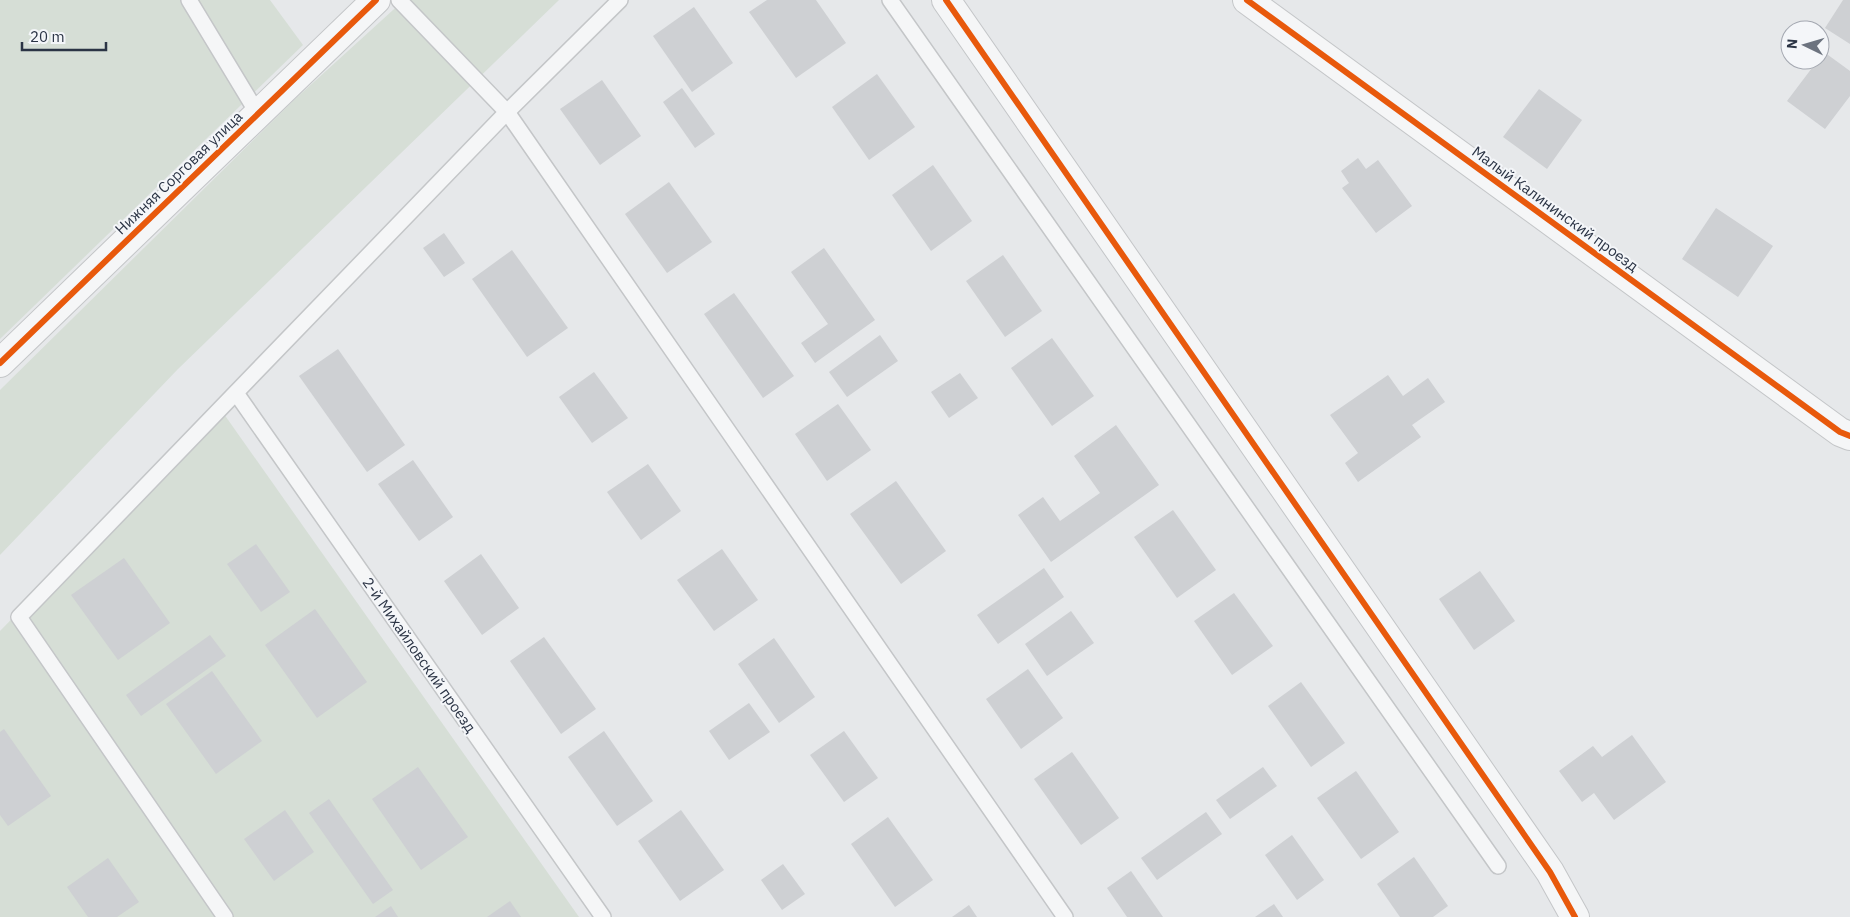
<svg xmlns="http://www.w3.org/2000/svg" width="1850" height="917" viewBox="0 0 1850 917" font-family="'IBM Plex Sans',sans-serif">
  <rect width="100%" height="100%" fill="#e6e8ea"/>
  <g fill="#d6ded6">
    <polygon points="0,0 270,0 303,45 0,339"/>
    <polygon points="404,0 559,0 178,369 0,555 0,390 293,101"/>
    <polygon points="219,407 579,917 0,917 0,631"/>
  </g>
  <g fill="#ced0d3">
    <polygon points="767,0 816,0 846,43 796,78 749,12"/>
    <polygon points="1843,0 1850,0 1850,44 1825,28"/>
    <polygon points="694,7 733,63 692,92 653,36"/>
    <polygon points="1824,52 1850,71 1850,96 1825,129 1787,101 1818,60 1820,60"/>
    <polygon points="877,74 915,127 869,160 832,107"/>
    <polygon points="602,80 641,136 600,165 560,109"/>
    <polygon points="682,88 715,134 695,148 663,102"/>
    <polygon points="1539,89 1582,120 1547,169 1503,137"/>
    <polygon points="1358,158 1366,169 1378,160 1412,206 1376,233 1342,188 1349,183 1341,171"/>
    <polygon points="933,165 972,221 931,251 892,195"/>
    <polygon points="669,182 712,242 667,273 625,214"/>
    <polygon points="1716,208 1773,246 1738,297 1682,259"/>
    <polygon points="444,233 465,263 444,277 423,248"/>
    <polygon points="824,248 875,320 815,363 801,343 828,324 791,272"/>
    <polygon points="512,250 568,328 527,357 472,279"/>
    <polygon points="1003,255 1042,311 1005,337 966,281"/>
    <polygon points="734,293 794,376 763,398 704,314"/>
    <polygon points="880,335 898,361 847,397 829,372"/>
    <polygon points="1052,338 1094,396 1052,426 1011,368"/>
    <polygon points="338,349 405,445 367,472 299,376"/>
    <polygon points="594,372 628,418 592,443 559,397"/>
    <polygon points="960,373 978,398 949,418 931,392"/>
    <polygon points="1388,375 1403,396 1428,378 1445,402 1412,425 1421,437 1358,482 1345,463 1358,453 1330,415"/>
    <polygon points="838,404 871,450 827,481 795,434"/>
    <polygon points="1116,425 1159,485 1051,562 1018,515 1043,497 1060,521 1100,493 1074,456"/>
    <polygon points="413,460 453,517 419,541 378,484"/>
    <polygon points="648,464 681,511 641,540 607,492"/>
    <polygon points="896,481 946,551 901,584 850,514"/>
    <polygon points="1173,510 1216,570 1177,598 1134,537"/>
    <polygon points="256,544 290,592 261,612 227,564"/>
    <polygon points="722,549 758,600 714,631 677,580"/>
    <polygon points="481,554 519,608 482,635 444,581"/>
    <polygon points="124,558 170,623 118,660 71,595"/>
    <polygon points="1044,568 1064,597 998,644 977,615"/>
    <polygon points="1480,571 1515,621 1474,650 1439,599"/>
    <polygon points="1234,593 1273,646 1232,675 1194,621"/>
    <polygon points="315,609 367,682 317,718 265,645"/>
    <polygon points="1071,611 1094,643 1047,676 1025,644"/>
    <polygon points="210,635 226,656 141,716 126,695"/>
    <polygon points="544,637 596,709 561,734 510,661"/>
    <polygon points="774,638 815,697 779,723 738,664"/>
    <polygon points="1028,669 1063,718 1021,749 986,699"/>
    <polygon points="212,671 262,741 216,774 166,704"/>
    <polygon points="1301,682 1345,743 1311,767 1268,706"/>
    <polygon points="749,703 770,732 729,760 709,731"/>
    <polygon points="4,729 51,796 8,826 0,815 0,732"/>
    <polygon points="604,731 653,801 617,826 568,757"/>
    <polygon points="844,731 878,778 844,802 810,755"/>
    <polygon points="1632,735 1666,782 1614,820 1594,793 1582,802 1559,771 1593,746 1602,757"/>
    <polygon points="1072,752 1119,818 1081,845 1034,779"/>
    <polygon points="418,767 468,837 421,870 372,799"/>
    <polygon points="1263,767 1277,786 1230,819 1216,800"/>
    <polygon points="1356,771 1399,832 1361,859 1317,798"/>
    <polygon points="329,799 393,890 373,904 309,813"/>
    <polygon points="285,810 314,852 274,881 244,839"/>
    <polygon points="681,810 724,870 680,901 638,841"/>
    <polygon points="1206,812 1222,834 1157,880 1141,858"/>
    <polygon points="888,817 933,880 895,907 851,844"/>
    <polygon points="1292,835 1324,880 1297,900 1265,855"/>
    <polygon points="1414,857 1448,906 1433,917 1400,917 1377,884"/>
    <polygon points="108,858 139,902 117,917 88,917 67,887"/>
    <polygon points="783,864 805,894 782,910 761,880"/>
    <polygon points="1131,871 1163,917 1127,917 1107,888"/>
    <polygon points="510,901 521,917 487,917"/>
    <polygon points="1274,904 1283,917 1255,917"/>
    <polygon points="969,905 977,917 952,917"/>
    <polygon points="391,906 398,917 375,917"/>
  </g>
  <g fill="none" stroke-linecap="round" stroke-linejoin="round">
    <g stroke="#c4c6c8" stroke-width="18">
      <g id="service">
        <polyline points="189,0 258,114"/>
        <polyline points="399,0 507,112 1065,917"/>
        <polyline points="890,0 1498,866"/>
        <polyline points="236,393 603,917"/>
        <polyline points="225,917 19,617 507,112 620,0"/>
      </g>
    </g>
    <g stroke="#c4c6c8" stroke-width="30">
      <g id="minor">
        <polyline points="946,0 1550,872 1575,917"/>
        <polyline points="1247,0 1840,432 1850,436"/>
        <polyline points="0,363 376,0"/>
      </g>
    </g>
    <use href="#service" stroke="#f5f6f7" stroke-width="15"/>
    <use href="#minor" stroke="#f5f6f7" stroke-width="28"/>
    <g stroke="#f4f6f9" stroke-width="9">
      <g id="cycleway">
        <polyline points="946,0 1550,872 1575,917"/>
        <polyline points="1247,0 1840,432 1850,436"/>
        <polyline points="0,363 376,0"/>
      </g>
    </g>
    <use href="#cycleway" stroke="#e8590c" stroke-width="6"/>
  </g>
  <g text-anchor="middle" stroke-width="4" stroke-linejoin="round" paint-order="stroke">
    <g font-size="15" fill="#2b3445" stroke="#f4f6f9">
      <text transform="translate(179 173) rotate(-44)" y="5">Нижняя Сорговая улица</text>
      <text transform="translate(1555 209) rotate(36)" y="5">Малый Калининский проезд</text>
      <text transform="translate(419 655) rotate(55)" y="5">2-й Михайловский проезд</text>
    </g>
  </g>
  <g transform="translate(1805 45) rotate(275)"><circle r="24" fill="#f4f6f9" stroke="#a4a8b1"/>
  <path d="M0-4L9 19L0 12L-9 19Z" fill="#6c737f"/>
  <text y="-8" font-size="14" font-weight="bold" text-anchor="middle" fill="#2b3445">N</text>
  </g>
  <path d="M22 42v8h84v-8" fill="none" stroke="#2b3445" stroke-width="2.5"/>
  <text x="30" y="42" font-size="15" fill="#2b3445" stroke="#f4f6f9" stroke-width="4" paint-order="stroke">20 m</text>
</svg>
